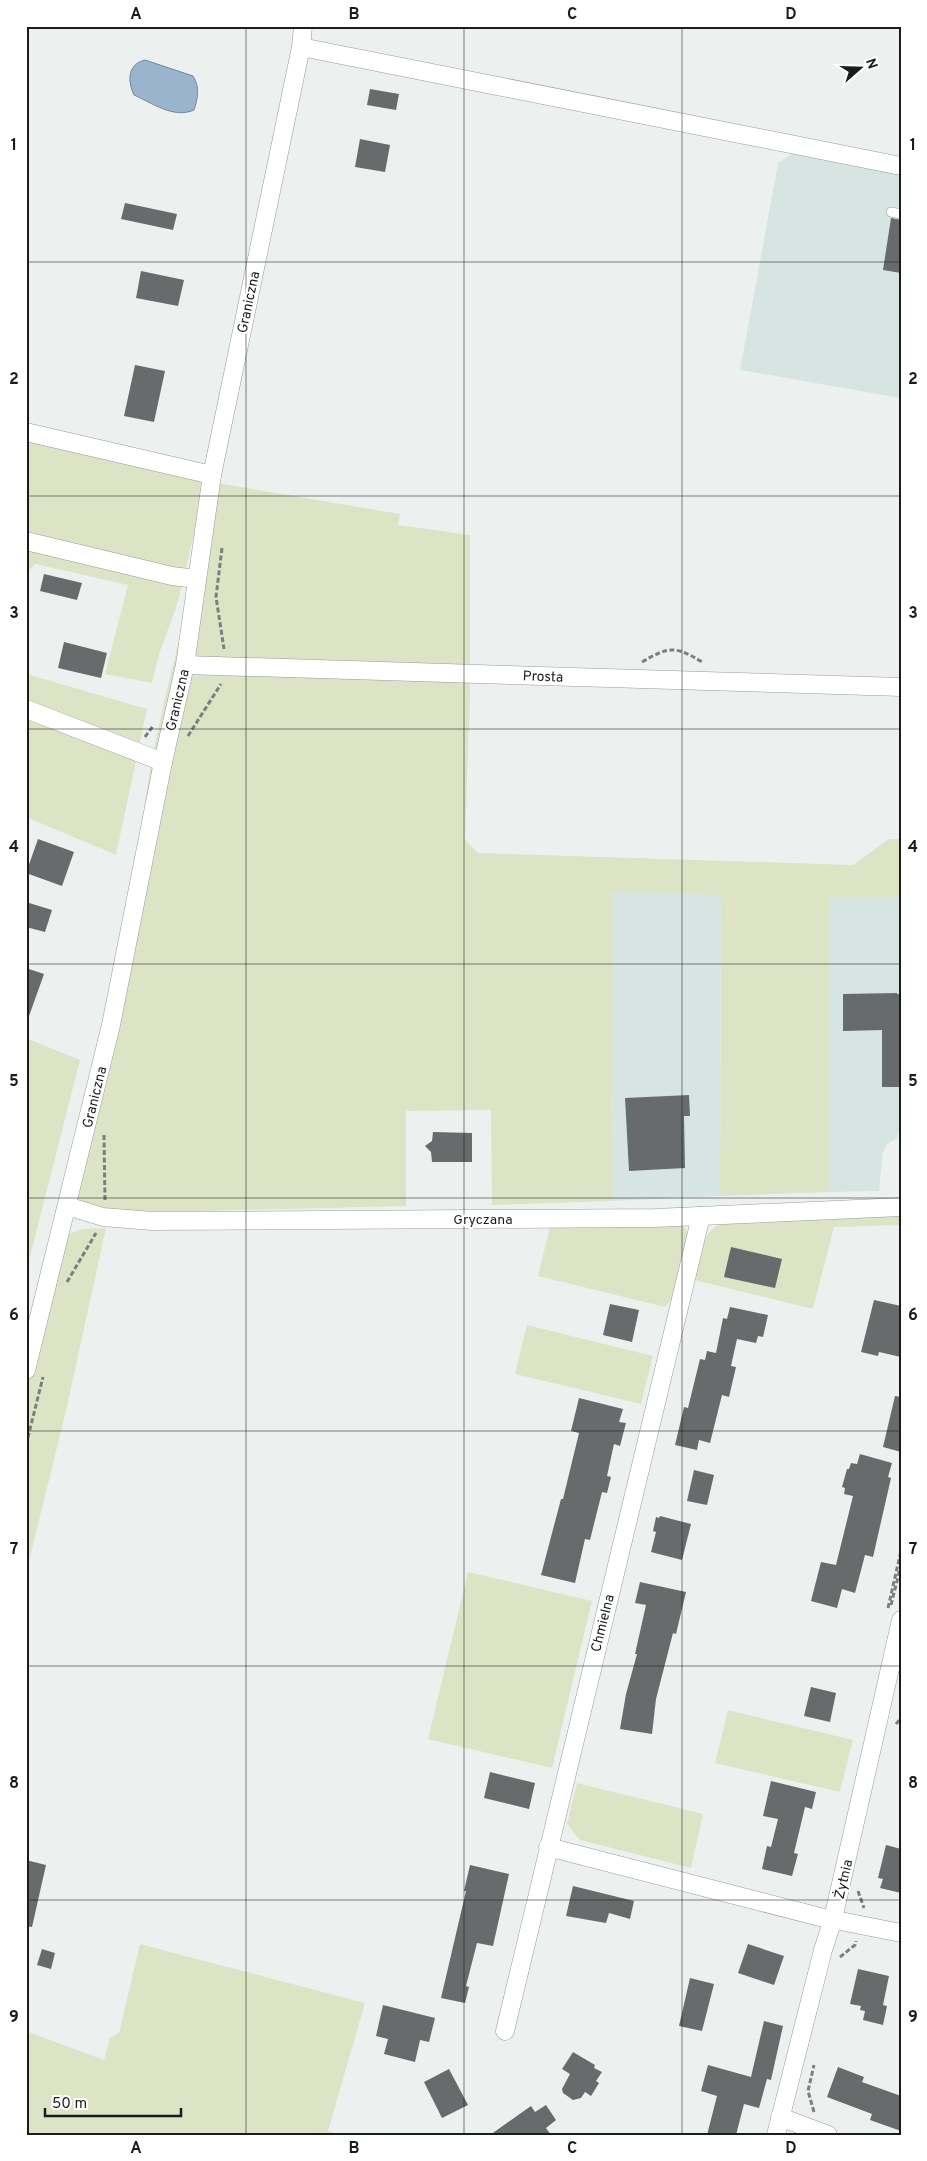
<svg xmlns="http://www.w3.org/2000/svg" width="927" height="2161" viewBox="0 0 927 2161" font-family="Overpass,sans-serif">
  <rect width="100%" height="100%" fill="#ecf1f0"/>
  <g fill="#d7e5e2">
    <polygon points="797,151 901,171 901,398 740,370 778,163"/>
    <polygon points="610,892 721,894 720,1196 612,1201"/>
    <polygon points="830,897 901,897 901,1124 897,1138 887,1144 883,1153 879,1191 830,1192"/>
  </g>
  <g fill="#dde4c5">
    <polygon points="26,437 203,481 205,488 177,605 159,654 152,683 105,674 128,585 35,564 26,573"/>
    <polygon points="217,483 400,514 398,525 470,535 470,695 465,840 478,853 853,865 889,839 901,839 901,897 830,897 830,1192 720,1196 721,895 611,892 612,1201 492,1205 491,1110 406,1111 406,1206 198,1211 80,1211 71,1204 139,843 151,763 164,702"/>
    <polygon points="26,671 30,675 147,709 116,855 26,817"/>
    <polygon points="26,1038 80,1060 30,1257 26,1255"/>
    <path d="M901 1214V1225L834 1227 813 1309 694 1280C699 1262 700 1231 721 1224Z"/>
    <polygon points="551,1223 681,1226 686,1229 689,1238 673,1298 665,1307 538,1276"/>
    <path d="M106 1228 66 1411 26 1573V1368L59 1242C76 1227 84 1229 106 1228Z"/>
    <polygon points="527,1325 653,1356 641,1404 515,1374"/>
    <polygon points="468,1572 592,1601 552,1768 428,1739"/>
    <polygon points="728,1710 853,1740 840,1792 715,1763"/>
    <polygon points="577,1783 703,1814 691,1868 580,1840 567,1824"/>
    <polygon points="140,1944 365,2003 328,2131 342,2135 26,2135 26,2031 104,2060 110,2038 119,2033"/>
  </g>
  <path fill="#9bb4ce" stroke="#748699" d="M145 60 193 76C200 87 198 98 194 110 174 119 152 103 134 95 127 80 128 64 145 60Z"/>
  <g fill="#676b6c">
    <polygon points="370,89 399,94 396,110 367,105"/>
    <polygon points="360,139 390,145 385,172 355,167"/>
    <polygon points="125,203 177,214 173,230 121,219"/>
    <polygon points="891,218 901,220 901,273 883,270"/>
    <polygon points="141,271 184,280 178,306 136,298"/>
    <polygon points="135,365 165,371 154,422 124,416"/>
    <polygon points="44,574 82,583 77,600 40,591"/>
    <polygon points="64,642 107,653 101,678 58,668"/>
    <polygon points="38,839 74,852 62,886 26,873"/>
    <polygon points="26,902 52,910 45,932 26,927"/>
    <polygon points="26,968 44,974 28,1019 26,1018"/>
    <polygon points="897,993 897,994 901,994 901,1087 882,1087 882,1030 843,1031 843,994"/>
    <polygon points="689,1095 690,1116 684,1116 685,1168 629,1171 625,1098"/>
    <polygon points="433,1132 472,1133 472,1162 432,1162 431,1152 425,1146 432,1141"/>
    <polygon points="731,1247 782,1259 775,1288 724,1277"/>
    <polygon points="874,1300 901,1306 901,1357 879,1352 878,1356 861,1352"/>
    <polygon points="610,1304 639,1310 632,1342 603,1335"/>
    <polygon points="730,1307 768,1315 763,1337 758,1336 756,1343 737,1339 731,1366 736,1367 729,1397 722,1395 710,1443 699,1440 697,1450 675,1445 684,1407 688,1408 700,1359 705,1360 707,1351 716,1353 723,1318 727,1319"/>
    <polygon points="895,1396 901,1397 901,1452 883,1447"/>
    <polygon points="579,1398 623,1409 619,1422 626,1423 620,1446 614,1444 607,1476 611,1477 607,1493 602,1492 590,1540 585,1539 575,1583 541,1575 561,1499 563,1499 579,1433 571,1431"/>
    <polygon points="860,1454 892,1463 888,1477 891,1478 873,1557 865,1555 855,1593 842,1589 837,1608 811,1601 821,1562 836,1565 853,1496 844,1494 845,1488 842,1487 847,1469 849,1469 851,1463 857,1464"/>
    <polygon points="694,1470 714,1475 707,1505 687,1501"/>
    <polygon points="660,1516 691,1524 682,1560 651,1552 656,1532 653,1531 656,1517 659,1518"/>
    <polygon points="640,1582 686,1592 676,1634 673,1633 656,1699 652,1734 620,1729 626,1694 637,1654 635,1654 646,1605 635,1603"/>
    <polygon points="811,1687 836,1693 830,1722 804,1716"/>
    <polygon points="490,1772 535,1783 529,1809 484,1798"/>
    <polygon points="771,1781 816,1792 812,1809 805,1807 794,1853 798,1854 792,1876 762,1869 767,1846 771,1847 778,1819 763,1816"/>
    <polygon points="886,1845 901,1849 901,1893 880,1888 883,1879 878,1878"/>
    <polygon points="26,1860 46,1865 32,1927 26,1926"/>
    <polygon points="470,1865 509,1874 493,1946 477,1943 466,1986 469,1987 465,2003 441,1998 466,1891 464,1891"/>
    <polygon points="573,1886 634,1901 630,1919 609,1913 606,1923 566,1916"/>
    <polygon points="748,1944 784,1956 774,1985 738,1973"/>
    <polygon points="42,1949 55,1953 51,1969 37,1965"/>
    <polygon points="858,1969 889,1976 883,2005 887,2006 883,2025 863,2020 865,2011 860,2010 861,2006 850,2004"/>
    <polygon points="690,1978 714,1984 702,2031 679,2026"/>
    <polygon points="383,2005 435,2018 429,2042 420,2040 415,2062 384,2054 388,2039 376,2036"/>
    <polygon points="764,2021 783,2026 771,2080 767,2079 759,2108 744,2104 736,2135 707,2135 717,2096 701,2091 708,2065 751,2077"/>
    <polygon points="573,2052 595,2065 594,2068 602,2072 596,2081 599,2083 591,2096 585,2092 581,2098 573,2100 563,2093 562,2089 570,2074 562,2069"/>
    <polygon points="838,2067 864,2077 862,2082 901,2096 901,2131 870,2120 872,2114 827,2097"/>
    <polygon points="449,2069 468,2105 442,2118 424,2082"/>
    <polygon points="546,2105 556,2120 546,2128 551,2135 490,2135 531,2106 535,2112"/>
  </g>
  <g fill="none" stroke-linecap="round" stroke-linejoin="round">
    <g stroke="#979c9b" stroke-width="10">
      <polyline id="service" points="891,212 901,214"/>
    </g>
    <g stroke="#979c9b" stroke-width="19">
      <g id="minor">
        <polyline points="301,47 901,166"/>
        <polyline points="26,432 212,475"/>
        <polyline points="26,541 172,576 197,579"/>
        <polyline points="185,665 901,687"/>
        <polyline points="26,709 163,762"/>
        <polyline points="67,1206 103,1217 152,1221 655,1218 901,1207"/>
        <polyline points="26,1370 111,1025 163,762 185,665 212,475 301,47 303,26"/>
        <polyline points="548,1847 820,1917 901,1933"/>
        <polyline points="505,2031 701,1216"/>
        <polyline points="780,2117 828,2135"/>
        <polyline points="776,2135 823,1950 833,1919 901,1620"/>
      </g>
    </g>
    <g stroke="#7b7f7e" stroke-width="3" stroke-dasharray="5 2.5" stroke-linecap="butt">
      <polyline points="222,548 216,597 224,649"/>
      <path d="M642 662C669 646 676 646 702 662"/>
      <polyline points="188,736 221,684"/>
      <polyline points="145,737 153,726"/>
      <polyline points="104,1135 105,1201"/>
      <polyline points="67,1282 96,1233"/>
      <polyline points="26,1445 43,1377"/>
      <polyline points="891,1605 901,1565"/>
      <polyline points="888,1608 901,1551"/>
      <polyline points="896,1724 901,1718"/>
      <polyline points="858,1891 864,1908"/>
      <polyline points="840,1957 855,1945 856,1941"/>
      <polyline points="814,2112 808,2091 814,2065"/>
    </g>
    <use href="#service" stroke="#fff" stroke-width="9"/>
    <use href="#minor" stroke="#fff" stroke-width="18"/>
  </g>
  <path fill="none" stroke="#1a1c1c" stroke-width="1" stroke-opacity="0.55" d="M246 26V2135M464 26V2135M682 26V2135M26 262H901M26 496H901M26 729H901M26 964H901M26 1198H901M26 1431H901M26 1666H901M26 1900H901"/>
  <g text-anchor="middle" stroke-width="4.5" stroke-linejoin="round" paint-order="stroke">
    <g font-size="14" fill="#1a1c1c" stroke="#fff">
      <text transform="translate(248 302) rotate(-78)" y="5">Graniczna</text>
      <text transform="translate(543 676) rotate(2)" y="5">Prosta</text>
      <text transform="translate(177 700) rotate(-77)" y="5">Graniczna</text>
      <text transform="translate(94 1097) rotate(-76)" y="5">Graniczna</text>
      <text x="483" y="1224">Gryczana</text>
      <text transform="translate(602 1623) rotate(-76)" y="5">Chmielna</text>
      <text transform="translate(843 1879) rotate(-77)" y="5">Żytnia</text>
    </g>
  </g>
  <rect width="927" height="2161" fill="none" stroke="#ffffff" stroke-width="55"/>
  <g transform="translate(860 68) rotate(70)" stroke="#ffffff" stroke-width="4" paint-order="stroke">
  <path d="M0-4L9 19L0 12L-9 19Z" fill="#1a1c1c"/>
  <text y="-8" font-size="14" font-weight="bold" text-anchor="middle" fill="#1a1c1c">N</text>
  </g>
  <path d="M45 2108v8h136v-8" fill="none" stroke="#1a1c1c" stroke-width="2.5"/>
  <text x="52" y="2108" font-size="15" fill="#1a1c1c" stroke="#ffffff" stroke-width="4" paint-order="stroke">50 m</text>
  <rect x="28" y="28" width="872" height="2106" fill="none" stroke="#1a1c1c" stroke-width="2"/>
  <g font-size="16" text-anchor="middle" font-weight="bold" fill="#1a1c1c">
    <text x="136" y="19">A</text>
    <text x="354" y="19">B</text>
    <text x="572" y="19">C</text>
    <text x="791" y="19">D</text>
    <text x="14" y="150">1</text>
    <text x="913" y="150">1</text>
    <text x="14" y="384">2</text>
    <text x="913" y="384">2</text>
    <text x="14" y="618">3</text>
    <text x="913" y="618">3</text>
    <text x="14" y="852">4</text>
    <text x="913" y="852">4</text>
    <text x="14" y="1086">5</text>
    <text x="913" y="1086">5</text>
    <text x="14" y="1320">6</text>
    <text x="913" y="1320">6</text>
    <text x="14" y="1554">7</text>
    <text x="913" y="1554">7</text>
    <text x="14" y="1788">8</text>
    <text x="913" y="1788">8</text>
    <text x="14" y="2022">9</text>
    <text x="913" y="2022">9</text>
    <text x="136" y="2153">A</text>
    <text x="354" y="2153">B</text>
    <text x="572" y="2153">C</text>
    <text x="791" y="2153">D</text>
  </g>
</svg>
